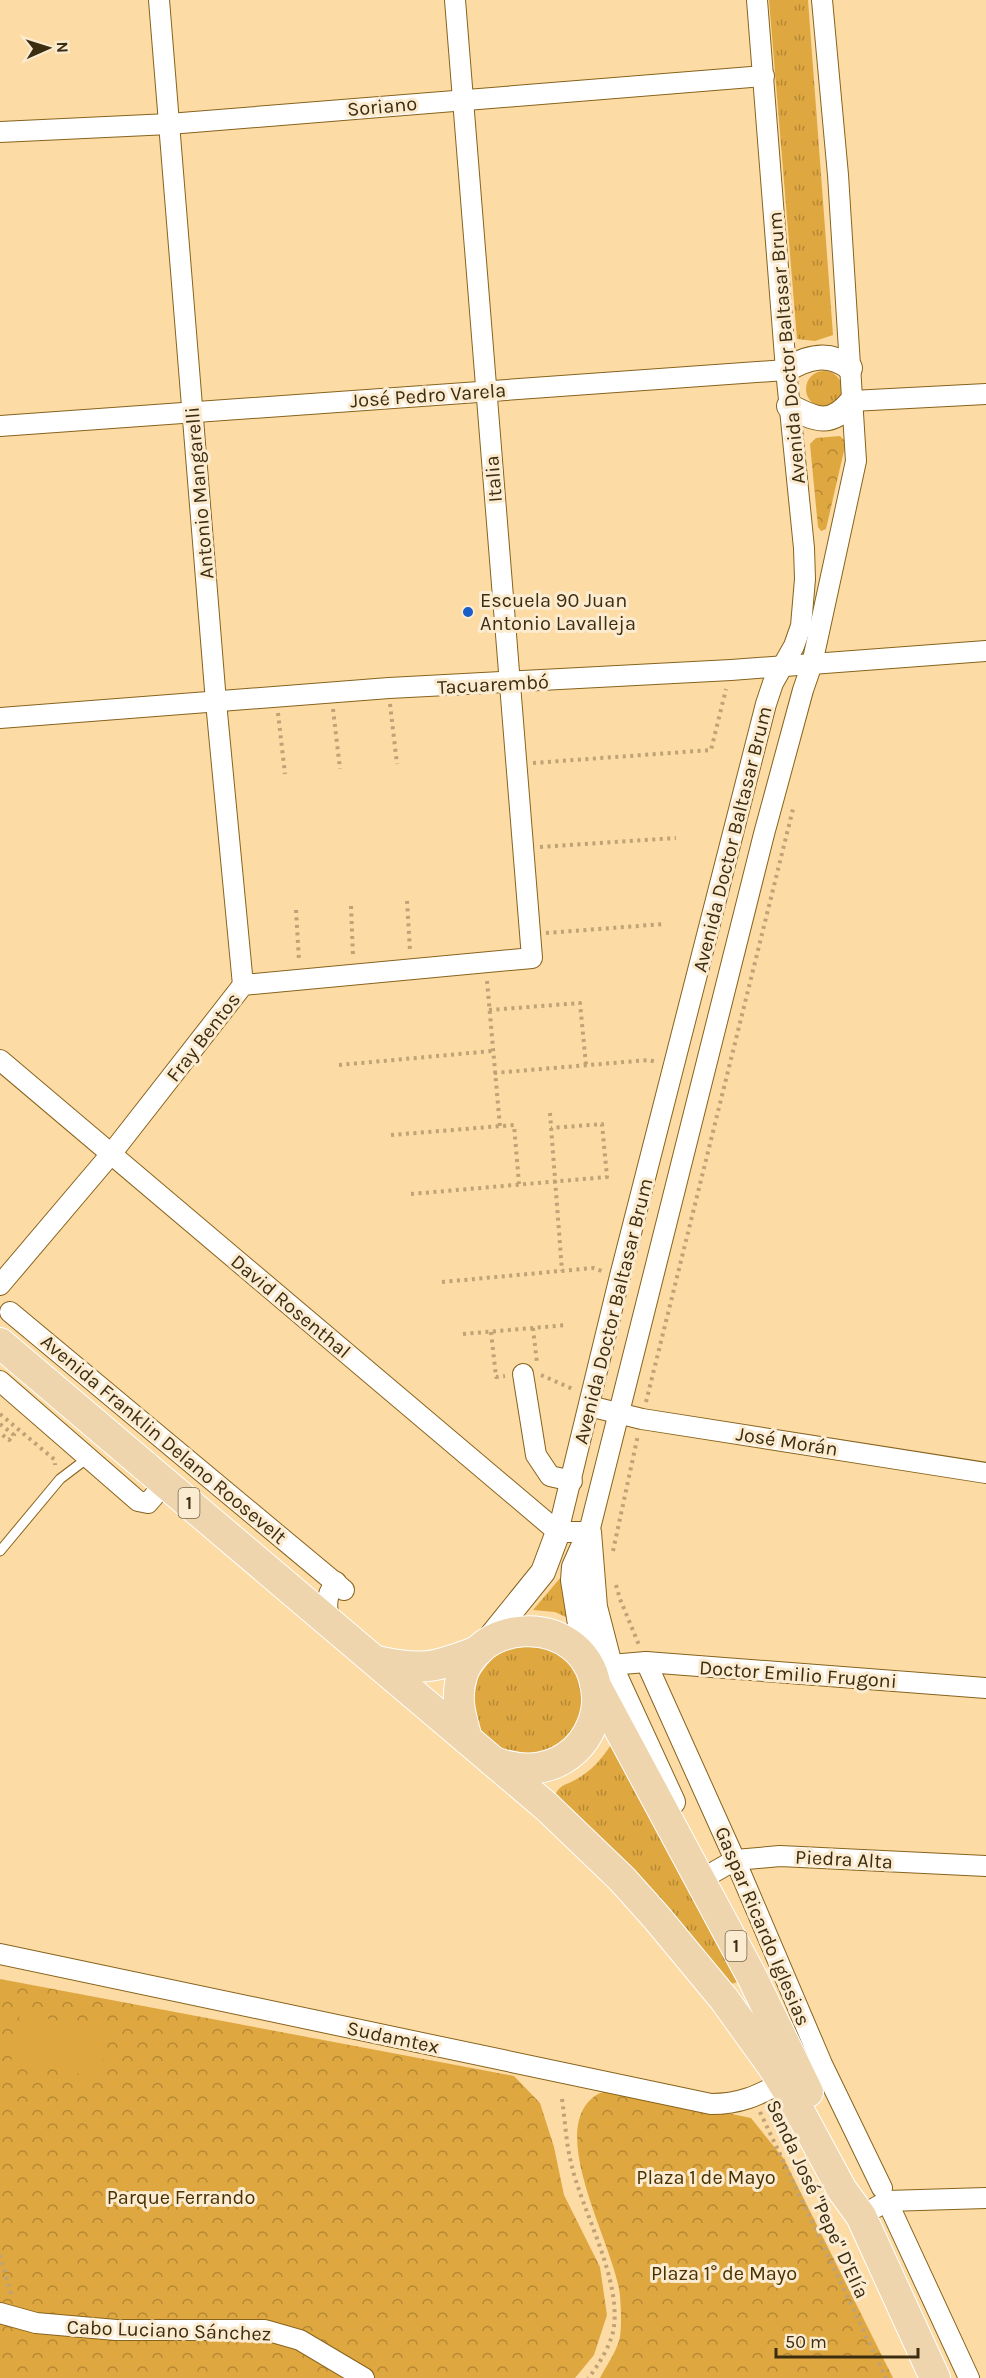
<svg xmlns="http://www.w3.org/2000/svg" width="986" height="2378" viewBox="0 0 986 2378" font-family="Karla,sans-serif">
  <defs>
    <pattern id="grass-tufts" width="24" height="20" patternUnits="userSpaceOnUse" patternTransform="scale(1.5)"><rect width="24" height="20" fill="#dfa740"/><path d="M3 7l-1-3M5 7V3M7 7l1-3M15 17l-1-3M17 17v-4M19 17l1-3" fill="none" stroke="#b68834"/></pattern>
    <pattern id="park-crowns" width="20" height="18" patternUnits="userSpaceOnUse" patternTransform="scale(1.5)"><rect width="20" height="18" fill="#dfa740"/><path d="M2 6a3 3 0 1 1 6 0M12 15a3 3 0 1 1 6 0" fill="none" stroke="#b68834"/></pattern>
  </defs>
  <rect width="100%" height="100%" fill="#fcdba5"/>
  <g fill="url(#grass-tufts)">
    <polygon points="769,0 808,0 833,335 815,341 797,339"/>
    <circle cx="824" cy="389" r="18"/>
    <polygon points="561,1577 570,1619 555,1612 533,1610"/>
    <polygon points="516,1645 554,1648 582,1674 583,1724 545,1757 507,1754 486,1738 479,1728 473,1703 478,1677 493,1657"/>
    <path d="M612 1743 738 1982 731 1984 555 1796C558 1786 565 1785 573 1781 591 1772 602 1759 612 1743Z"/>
  </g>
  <g fill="url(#park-crowns)">
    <polygon points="840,436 846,442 826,529 821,531 818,527 810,444 816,438"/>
    <polygon points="0,1979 514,2076 540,2103 554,2147 564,2195 600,2267 607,2315 594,2355 575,2378 0,2378"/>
    <path d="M621 2091 751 2118 784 2159 893 2378H600C606 2366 615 2354 619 2341 622 2332 621 2306 620 2296 616 2247 542 2127 598 2094 604 2091 614 2091 621 2091Z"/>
  </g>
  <polygon fill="#dfa740" points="20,2014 108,2029 99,2077 11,2062"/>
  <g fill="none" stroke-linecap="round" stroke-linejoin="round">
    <g stroke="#88631c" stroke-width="11">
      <polyline id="service" points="0,1551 60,1479 89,1457"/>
    </g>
    <g stroke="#88631c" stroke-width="22">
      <g id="minor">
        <polyline points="159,0 216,702 243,985"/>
        <polyline points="0,132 169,124 764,76"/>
        <polyline points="852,401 986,394"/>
        <polyline points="0,426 786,370"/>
        <polyline points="0,718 389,688 731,670 986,651"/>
        <polyline points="0,1060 558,1532 589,1532 764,834 803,690 812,664 856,461 838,175 822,0"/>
        <polyline points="0,1285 111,1154 243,985 532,958 455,0"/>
        <polyline points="10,1312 344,1590"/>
        <polyline points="523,1374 536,1455 550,1476 572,1481"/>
        <polyline points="0,1381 138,1501 148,1503 165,1483"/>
        <polyline points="589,1406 642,1419 986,1473"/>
        <polyline points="558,1532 620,1276 766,704 773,683 794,646 801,626 805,579 804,548 786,370 757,0"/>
        <path d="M334 1625C324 1611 325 1596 336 1582"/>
        <polyline points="646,1662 735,1860 822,2064 882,2188"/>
        <polyline points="610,1665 646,1662 986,1688"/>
        <polyline points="707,1876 735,1860 780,1856 986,1866"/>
        <path d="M0 1954 711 2104C740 2104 757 2096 783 2082"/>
        <polyline points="887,2201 969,2378"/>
        <polyline points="861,2216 887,2201 986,2198"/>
        <polyline points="0,2313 36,2323 116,2330 265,2330 300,2340 364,2378"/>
      </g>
    </g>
    <g stroke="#88631c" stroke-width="26">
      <g id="tertiary">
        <path d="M786 370C807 357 829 351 850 368"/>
        <path d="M789 406C816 420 831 427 852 401"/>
        <polyline points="589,1532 595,1607 610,1665 673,1802"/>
        <polyline points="586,1540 574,1567 573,1580 586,1662"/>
        <polyline points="484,1645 543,1572 558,1532"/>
      </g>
    </g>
    <g stroke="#fff" stroke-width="32">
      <g id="primary">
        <polyline points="0,1343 547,1807 622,1879 657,1918 724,1999 773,2067 794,2101 842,2190 861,2216 935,2378"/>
        <path d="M376 1661C422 1671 434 1668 478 1651"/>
        <polyline points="595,1684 751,1975 808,2092"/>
        <path d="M467 1739C464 1727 460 1715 459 1703 453 1613 592 1604 597 1697 598 1716 589 1737 575 1750 551 1772 522 1772 494 1762"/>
      </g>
    </g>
    <g stroke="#bfa376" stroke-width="4" stroke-dasharray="3 4.5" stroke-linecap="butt">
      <polyline points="390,704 397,764"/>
      <polyline points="333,709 340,769"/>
      <polyline points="278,713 285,774"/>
      <polyline points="533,763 711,750 726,689"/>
      <polyline points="540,847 676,838"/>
      <polyline points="407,901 410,951"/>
      <polyline points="351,906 353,956"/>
      <polyline points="296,910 299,961"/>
      <polyline points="546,933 664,924"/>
      <polyline points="487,981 500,1127"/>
      <polyline points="489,1010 580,1003 586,1065"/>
      <polyline points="339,1065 492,1051"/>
      <polyline points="494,1073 649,1060 656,1062"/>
      <polyline points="550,1113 562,1271"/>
      <polyline points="391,1135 514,1125 519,1184"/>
      <polyline points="411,1194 607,1177 602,1124 551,1128"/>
      <polyline points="442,1282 593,1268 602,1271"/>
      <polyline points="533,1328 537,1363"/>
      <polyline points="491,1332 496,1377 505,1376"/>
      <polyline points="463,1334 567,1325"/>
      <polyline points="541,1375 575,1390"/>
      <polyline points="646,1402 793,809"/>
      <polyline points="0,1414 55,1460 55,1465"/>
      <polyline points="0,1424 14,1435 9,1440 0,1433"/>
      <polyline points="613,1551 638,1435"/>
      <polyline points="616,1585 620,1599 639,1645"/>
      <path d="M562 2099C565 2120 566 2142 571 2163 582 2211 620 2276 614 2326 613 2341 598 2367 588 2378"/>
      <polyline points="760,2112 886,2378"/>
      <polyline points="0,2255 12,2297"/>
    </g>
    <use href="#service" stroke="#fff" stroke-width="9"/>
    <use href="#minor" stroke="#fff" stroke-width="20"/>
    <use href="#tertiary" stroke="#fff" stroke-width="24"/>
    <use href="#primary" stroke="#eed5ad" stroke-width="30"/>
  </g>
  <circle fill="#175ec9" stroke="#fbebd0" stroke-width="2" cx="468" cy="612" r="6"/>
  <g text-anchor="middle" stroke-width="6" stroke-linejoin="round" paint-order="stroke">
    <g fill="#fbebd0" stroke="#75654a" stroke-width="1.5">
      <rect x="178.5" y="1488" width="21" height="30" rx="4.5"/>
      <rect x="725.5" y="1931" width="21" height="30" rx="4.5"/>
    </g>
    <g font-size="18" font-weight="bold" fill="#3c2c10">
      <text x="189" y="1509">1</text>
      <text x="736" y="1952">1</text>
    </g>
    <g font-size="20" fill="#3c2c10" stroke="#fbebd0">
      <text transform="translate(382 106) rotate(-5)" y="7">Soriano</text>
      <text transform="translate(786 348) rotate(-95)" y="7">Avenida Doctor Baltasar Brum</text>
      <text transform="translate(428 395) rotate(-4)" y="7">José Pedro Varela</text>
      <text transform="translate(493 479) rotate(-95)" y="7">Italia</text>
      <text transform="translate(199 493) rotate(-95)" y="7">Antonio Mangarelli</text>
      <text transform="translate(493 684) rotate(-3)" y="7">Tacuarembó</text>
      <text transform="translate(732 839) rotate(-76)" y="7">Avenida Doctor Baltasar Brum</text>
      <text transform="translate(203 1037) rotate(-52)" y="7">Fray Bentos</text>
      <text transform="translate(291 1306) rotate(40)" y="7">David Rosenthal</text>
      <text transform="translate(613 1311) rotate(-76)" y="7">Avenida Doctor Baltasar Brum</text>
      <text transform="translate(164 1439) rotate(40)" y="7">Avenida Franklin Delano Roosevelt</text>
      <text transform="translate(787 1441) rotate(9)" y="7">José Morán</text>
      <text transform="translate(798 1674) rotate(4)" y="7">Doctor Emilio Frugoni</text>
      <text transform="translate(844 1859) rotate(3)" y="7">Piedra Alta</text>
      <text transform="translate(763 1926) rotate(67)" y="7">Gaspar Ricardo Iglesias</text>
      <text transform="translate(393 2037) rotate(12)" y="7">Sudamtex</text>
      <text transform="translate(818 2199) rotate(65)" y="7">Senda José "Pepe" D'Elía</text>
      <text transform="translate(169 2330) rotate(2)" y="7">Cabo Luciano Sánchez</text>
    </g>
    <g font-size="20" fill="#3c2c10" stroke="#fbebd0" text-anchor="start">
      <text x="480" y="607">Escuela 90 Juan<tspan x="480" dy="23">Antonio Lavalleja</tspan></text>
    </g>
    <g font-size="20" fill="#483000" stroke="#fbebd0">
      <text x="706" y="2184">Plaza 1 de Mayo</text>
      <text x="181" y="2204">Parque Ferrando</text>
      <text x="724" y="2280">Plaza 1° de Mayo</text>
    </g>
  </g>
  <g transform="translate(48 48) rotate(87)" stroke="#fbebd0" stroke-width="4.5" paint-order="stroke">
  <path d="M0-4.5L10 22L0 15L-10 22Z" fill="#3c2c10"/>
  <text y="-9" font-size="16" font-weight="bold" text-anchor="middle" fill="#3c2c10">N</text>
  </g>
  <path d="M776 2348v9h142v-9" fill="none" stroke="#3c2c10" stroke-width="3"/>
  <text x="785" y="2348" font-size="18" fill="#3c2c10" stroke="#fbebd0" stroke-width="4.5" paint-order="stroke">50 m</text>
</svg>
